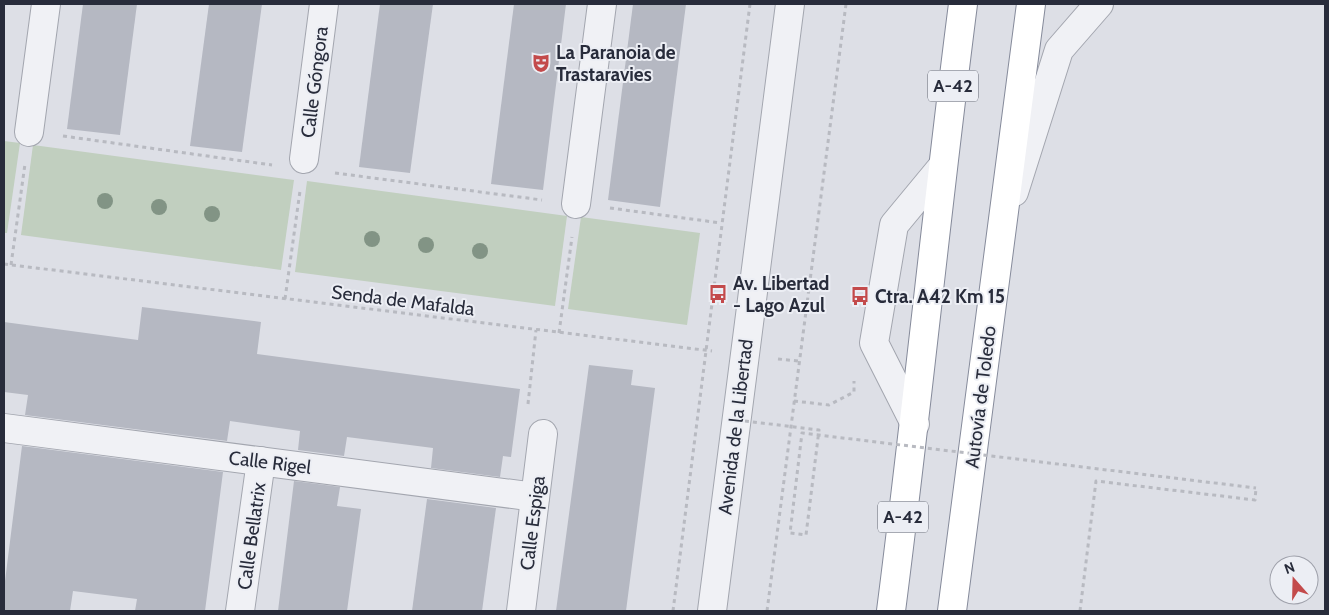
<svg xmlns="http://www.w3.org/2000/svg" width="1329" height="615" viewBox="0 0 1329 615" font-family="Cabin,sans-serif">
  <rect width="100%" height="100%" fill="#dddfe6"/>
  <g fill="#c1cfbf">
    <polygon points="4,141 20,143 7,233 4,233"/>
    <polygon points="33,145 294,180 281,270 21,235"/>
    <polygon points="307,181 567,216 555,306 295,272"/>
    <polygon points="581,217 700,233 687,325 568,309"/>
  </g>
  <g fill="#b5b8c2">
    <polygon points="83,4 137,4 120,135 67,129"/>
    <polygon points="209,4 262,4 242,152 190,146"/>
    <polygon points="380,4 433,4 410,173 359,167"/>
    <polygon points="514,4 566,4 543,190 491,184"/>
    <polygon points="633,4 686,4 660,207 608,200"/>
    <polygon points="142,307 261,322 257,354 520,389 511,457 503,456 500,477 431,468 433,448 402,444 347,437 344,456 298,450 300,431 230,421 227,441 25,415 28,395 4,392 4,322 138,340"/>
    <polygon points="589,365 633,370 631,385 655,388 626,611 556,611"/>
    <polygon points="22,446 223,472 205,611 135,611 137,599 73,591 70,611 4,611 4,589"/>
    <polygon points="294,481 340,487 337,506 361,509 347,611 278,611"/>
    <polygon points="427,499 496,508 482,611 412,611"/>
  </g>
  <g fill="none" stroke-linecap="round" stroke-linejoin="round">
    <g stroke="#a3a6af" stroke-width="30">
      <g id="minor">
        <polyline points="29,132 46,4"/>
        <polyline points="304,159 324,4"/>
        <polyline points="1014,192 1059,50 1099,4"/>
        <polyline points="576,204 602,4"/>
        <polyline points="915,424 874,343 894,225 942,167"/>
        <polyline points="4,428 535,497"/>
        <polyline points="240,611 261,461"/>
        <polyline points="521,611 543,434"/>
        <polyline points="712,611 790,4"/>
      </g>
    </g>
    <g stroke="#868b9b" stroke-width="30">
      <g id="highway">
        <path d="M891 611C917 409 937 206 963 4"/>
        <polyline points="952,611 1031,4"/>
      </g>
    </g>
    <g stroke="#b8bac1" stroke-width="3" stroke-dasharray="4 4" stroke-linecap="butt">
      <polyline points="63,136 272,165"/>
      <polyline points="335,173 542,200"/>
      <polyline points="610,208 721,223"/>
      <polyline points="4,264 712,351"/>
      <polyline points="11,265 25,164"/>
      <polyline points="285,299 300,191"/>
      <polyline points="559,333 572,237"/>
      <polyline points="778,359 799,361"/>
      <polyline points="794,401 829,405 854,392 854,381"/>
      <polyline points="528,404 536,330"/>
      <polyline points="673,611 750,4"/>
      <polyline points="767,611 846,4"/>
      <polyline points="1080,611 1096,481 1255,500 1256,488"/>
    </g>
    <use href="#minor" stroke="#f0f1f5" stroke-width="28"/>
    <use href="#highway" stroke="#fff" stroke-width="28"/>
    <polyline stroke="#b8bac1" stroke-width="3" stroke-dasharray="4 4" stroke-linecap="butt" points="737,420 819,430 806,535 790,533 802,433 1256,488"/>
  </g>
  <g fill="#829485">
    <circle cx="105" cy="201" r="8"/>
    <circle cx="159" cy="207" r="8"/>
    <circle cx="212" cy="214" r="8"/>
    <circle cx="372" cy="239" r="8"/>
    <circle cx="426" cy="245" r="8"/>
    <circle cx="480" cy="251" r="8"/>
  </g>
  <defs>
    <g id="theatre-bare" transform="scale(1.5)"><path d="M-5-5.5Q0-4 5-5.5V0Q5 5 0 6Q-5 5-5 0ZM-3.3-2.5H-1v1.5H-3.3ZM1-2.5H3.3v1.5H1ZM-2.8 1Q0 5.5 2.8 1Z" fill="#c34a4b" stroke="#eceef4" stroke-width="2.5" paint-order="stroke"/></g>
    <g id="bus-bare" transform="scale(1.5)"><path d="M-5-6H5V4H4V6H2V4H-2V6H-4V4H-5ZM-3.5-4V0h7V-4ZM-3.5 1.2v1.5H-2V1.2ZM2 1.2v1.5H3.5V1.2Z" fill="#c34a4b" stroke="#eceef4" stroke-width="2.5" paint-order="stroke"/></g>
  </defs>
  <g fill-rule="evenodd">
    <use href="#theatre-bare" x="541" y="63"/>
    <use href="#bus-bare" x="718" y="294"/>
    <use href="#bus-bare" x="860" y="296"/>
  </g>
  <g text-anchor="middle" stroke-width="4" stroke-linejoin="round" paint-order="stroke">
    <g fill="#eceef4" stroke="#636672" stroke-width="1">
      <rect x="928" y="70.5" width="50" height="31" rx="4"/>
      <rect x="878" y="501.5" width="50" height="31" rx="4"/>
    </g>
    <g font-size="18" font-weight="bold" fill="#282c3b">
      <text x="953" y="92">A-42</text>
      <text x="903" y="523">A-42</text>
    </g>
    <g font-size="19" font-weight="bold" fill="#282c3b" stroke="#eceef4" text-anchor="start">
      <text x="556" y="59">La Paranoia de<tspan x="556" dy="22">Trastaravies</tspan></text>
      <text x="733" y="290">Av. Libertad<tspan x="733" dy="22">- Lago Azul</tspan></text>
      <text x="875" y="303">Ctra. A42 Km 15</text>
    </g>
    <g font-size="19" fill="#282c3b" stroke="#eceef4">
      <text transform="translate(314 82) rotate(-83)" y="7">Calle Góngora</text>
      <text transform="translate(403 300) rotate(7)" y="7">Senda de Mafalda</text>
      <text transform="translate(980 397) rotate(-83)" y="7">Autovía de Toledo</text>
      <text transform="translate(735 427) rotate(-83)" y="7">Avenida de la Libertad</text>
      <text transform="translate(270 462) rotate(7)" y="7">Calle Rigel</text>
      <text transform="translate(532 523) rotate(-83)" y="7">Calle Espiga</text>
      <text transform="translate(251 536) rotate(-82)" y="7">Calle Bellatrix</text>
    </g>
  </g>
  <rect width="1329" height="615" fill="none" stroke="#282c3b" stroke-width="10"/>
  <g transform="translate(1294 580) rotate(340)"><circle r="24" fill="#eceef4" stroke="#9ea0aa"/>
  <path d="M0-4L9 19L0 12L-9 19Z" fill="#c34a4b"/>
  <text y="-8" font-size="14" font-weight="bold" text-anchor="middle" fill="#282c3b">N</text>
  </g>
</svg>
